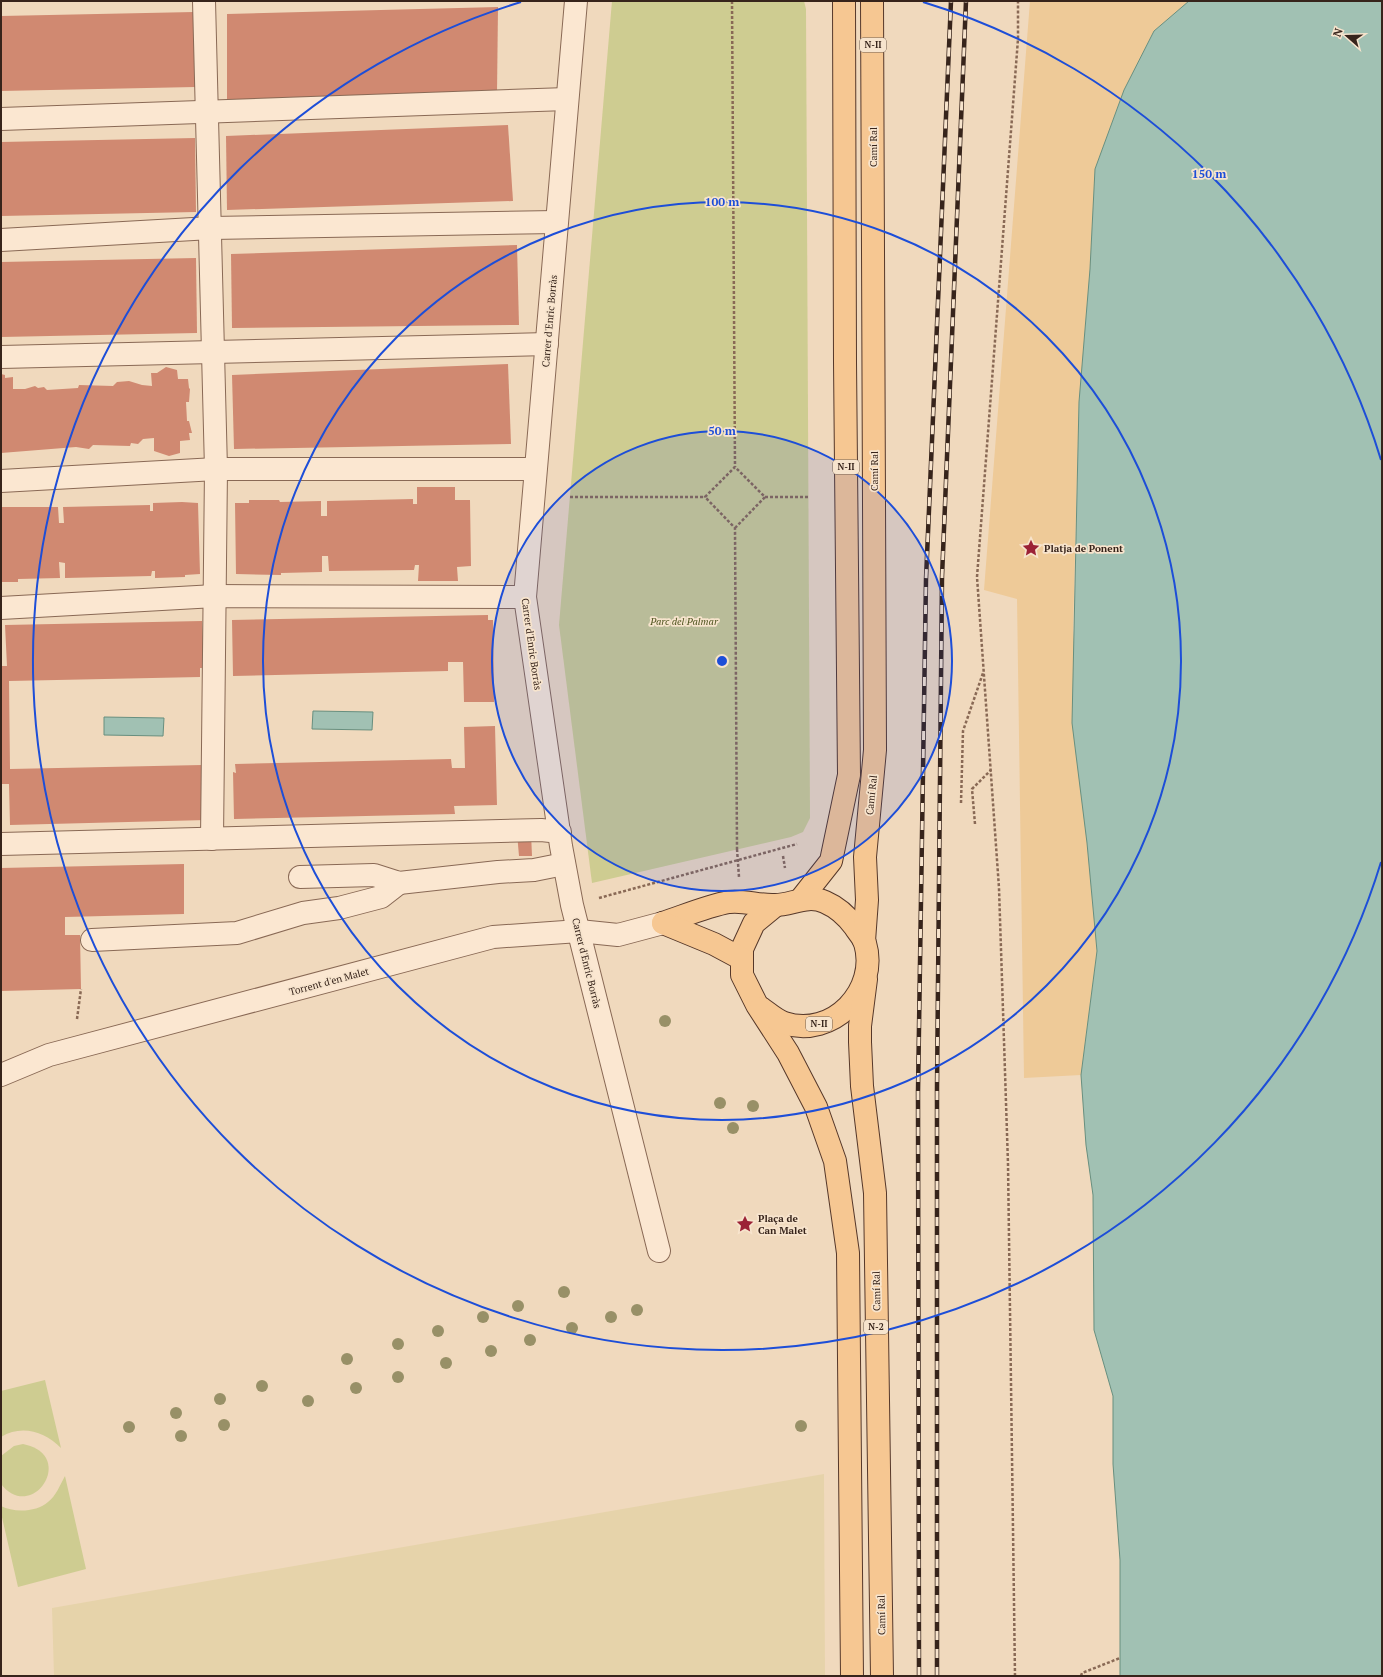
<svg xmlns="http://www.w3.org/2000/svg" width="1383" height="1677" viewBox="0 0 1383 1677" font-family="'PT Serif',serif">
  <rect width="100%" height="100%" fill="#f0d9bd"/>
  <polygon fill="#e6d3aa" points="824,1474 825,1676 54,1676 52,1608"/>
  <g fill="#cecc91">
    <polygon points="612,1 804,1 806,9 810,818 803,832 791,837 592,883 559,625"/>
    <path d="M45 1380 61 1448C45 1432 22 1424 1 1437V1391Z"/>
    <path d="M23 1444C78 1455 32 1524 1 1484V1456L14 1446Z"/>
    <path d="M65 1476 86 1569 18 1587 1 1513V1506C14 1513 37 1512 48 1502 56 1496 60 1485 65 1476Z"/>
  </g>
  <polygon fill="#eeca98" points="1030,1 1189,1 1154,31 1124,90 1095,169 1090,269 1079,402 1073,630 1087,843 1097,951 1081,1075 1024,1078 1017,599 984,590"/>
  <g fill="#a1c1b3" stroke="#688f7f">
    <polygon points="1189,1 1382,1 1382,1676 1120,1676 1120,1560 1113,1464 1113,1396 1094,1330 1093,1195 1086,1145 1081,1075 1097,951 1087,843 1072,723 1079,402 1090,269 1095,169 1124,90 1154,31"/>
    <polygon points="313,711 373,712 372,730 312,729"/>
    <polygon points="104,717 164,718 163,736 104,735"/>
  </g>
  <g fill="#d08971">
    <polygon points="498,7 497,93 227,102 227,14"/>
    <polygon points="194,12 195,87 1,91 1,16"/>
    <polygon points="508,125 513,201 227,210 226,136"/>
    <polygon points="195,138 196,212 1,216 1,142"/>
    <polygon points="517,245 519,325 232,328 231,254"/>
    <polygon points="196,258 197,333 1,337 1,262"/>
    <polygon points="508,364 511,444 234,449 232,375"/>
    <polygon points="166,367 177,370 178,379 188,379 189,388 190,389 189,402 186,402 187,421 189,421 192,433 189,433 190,440 180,441 180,453 169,456 154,451 154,438 143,439 138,444 131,443 130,446 93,445 89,449 76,447 1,453 1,374 5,375 5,378 13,377 13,389 25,389 35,386 38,388 44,387 47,390 78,388 79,385 113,386 117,382 129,381 142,385 152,386 151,373 157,373"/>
    <polygon points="417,487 455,487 455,500 470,500 471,566 457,567 458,581 418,581 419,565 415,565 414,570 329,571 328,556 322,556 322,572 281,573 281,575 236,574 235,503 249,503 249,500 279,500 280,502 321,501 321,516 327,516 327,501 413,499 413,504 417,504"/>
    <polygon points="182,502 198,503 200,574 185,575 185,577 155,578 155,571 152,571 151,576 65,578 65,563 59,562 60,578 18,579 18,582 1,582 1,507 58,507 59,523 64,523 63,507 150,505 150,511 153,511 153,503"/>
    <polygon points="488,615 488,620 493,620 494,702 464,702 463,662 448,662 448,671 233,676 232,620"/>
    <polygon points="202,621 204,668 200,668 200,677 9,681 10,769 202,765 207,820 10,825 9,784 1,784 1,666 7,666 5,625"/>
    <polygon points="495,726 497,805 454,806 455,814 234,819 233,772 236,773 235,764 451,759 452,768 465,768 464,727"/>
    <polygon points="517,833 531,833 532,856 519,856"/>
    <polygon points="184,864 184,914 65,917 65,935 80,935 81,989 1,991 1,868"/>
  </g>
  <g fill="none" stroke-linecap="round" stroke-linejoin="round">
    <g stroke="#896955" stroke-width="24">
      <g id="minor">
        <polyline points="204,1 216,469 212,839"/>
        <polyline points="576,1 525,597 561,846 572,905 659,1251"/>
        <polyline points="1,119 567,99"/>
        <polyline points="1,240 211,228 556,222"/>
        <polyline points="1,357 547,344"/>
        <polyline points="1,481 216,469 535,469"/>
        <polyline points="1,608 215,596 525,597"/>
        <polyline points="1,844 541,830 560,832"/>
        <polyline points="300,877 374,875 399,883 498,872 534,870 564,864"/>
        <polyline points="92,940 237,933 303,913 339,908 381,897 399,883"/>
        <polyline points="1,1075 49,1055 493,937 579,931 618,935 663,923"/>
      </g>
    </g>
    <g stroke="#56382a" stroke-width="24">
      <g id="major">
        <polyline points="801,899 831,861 849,775 845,362 844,1"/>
        <polyline points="776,905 754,923 742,949 742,975 757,1005 788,1053 816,1107 835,1161 848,1253 852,1676"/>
        <path d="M663 923C684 916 707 906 729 902 744 900 760 906 775 905 792 905 807 894 825 902 839 908 847 916 855 927 858 932 863 937 865 943 879 990 833 1039 784 1023 776 1020 768 1013 761 1008"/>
        <polyline points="663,923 714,944 742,959"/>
        <polyline points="864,941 867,900 865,857 875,750 872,1"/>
        <polyline points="866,979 860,1026 860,1042 862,1086 875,1193 882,1676"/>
      </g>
    </g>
    <g stroke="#896955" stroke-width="2.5" stroke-dasharray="3 2" stroke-linecap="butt">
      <polyline points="732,1 735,467"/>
      <polyline points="570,497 705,497"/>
      <polyline points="765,497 809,497"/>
      <polyline points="735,528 765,497 735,467 705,497 735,528 737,849"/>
      <polyline points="961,803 963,731 983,673"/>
      <polyline points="975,824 972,789 991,770"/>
      <polyline points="783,856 785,868"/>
      <polyline points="599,898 797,844"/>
      <polyline points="77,1019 81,989"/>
      <polyline points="1015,1676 1008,1164 999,888 977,577 1018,39 1018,1"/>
      <polyline points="1081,1676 1082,1673 1120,1658"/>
    </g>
    <use href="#minor" stroke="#fbe7d1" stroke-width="22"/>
    <use href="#major" stroke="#f6c792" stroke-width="22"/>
    <g stroke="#37241b" stroke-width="4.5">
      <g id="rail">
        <polyline points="919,1676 918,1092 926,579 951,1"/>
        <polyline points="937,1676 937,1088 942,577 966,1"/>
      </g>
    </g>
    <use href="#rail" stroke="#f7e4cd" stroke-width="3" stroke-dasharray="9" stroke-linecap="butt"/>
    <polyline stroke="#896955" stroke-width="2.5" stroke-dasharray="3 2" stroke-linecap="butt" points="737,849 739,877"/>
  </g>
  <g fill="#989067">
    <circle cx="665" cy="1021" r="6"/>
    <circle cx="720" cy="1103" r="6"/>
    <circle cx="753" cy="1106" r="6"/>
    <circle cx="733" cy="1128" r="6"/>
    <circle cx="564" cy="1292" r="6"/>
    <circle cx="518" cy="1306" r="6"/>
    <circle cx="637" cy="1310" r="6"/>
    <circle cx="483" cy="1317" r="6"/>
    <circle cx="611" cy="1317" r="6"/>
    <circle cx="572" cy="1328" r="6"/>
    <circle cx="438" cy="1331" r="6"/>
    <circle cx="530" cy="1340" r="6"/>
    <circle cx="398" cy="1344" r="6"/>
    <circle cx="491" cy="1351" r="6"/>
    <circle cx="347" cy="1359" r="6"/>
    <circle cx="446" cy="1363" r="6"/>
    <circle cx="398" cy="1377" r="6"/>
    <circle cx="262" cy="1386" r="6"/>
    <circle cx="356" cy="1388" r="6"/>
    <circle cx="220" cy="1399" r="6"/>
    <circle cx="308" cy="1401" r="6"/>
    <circle cx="176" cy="1413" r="6"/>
    <circle cx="224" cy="1425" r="6"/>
    <circle cx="801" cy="1426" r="6"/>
    <circle cx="129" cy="1427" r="6"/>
    <circle cx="181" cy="1436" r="6"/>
  </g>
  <circle cx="722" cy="661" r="230" fill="#1d4ed8" fill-opacity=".12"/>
  <g fill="none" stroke="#1d4ed8" stroke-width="2">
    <circle cx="722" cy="661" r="230"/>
    <circle cx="722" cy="661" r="459"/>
    <path d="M1381 862A689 689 0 1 1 521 2M923 2A689 689 0 0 1 1381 460"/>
  </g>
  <defs>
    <g id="sight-bare" transform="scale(1.38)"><path d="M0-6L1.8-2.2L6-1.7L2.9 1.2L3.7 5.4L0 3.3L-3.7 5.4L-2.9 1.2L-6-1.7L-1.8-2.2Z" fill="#9b2236" stroke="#f7e4cd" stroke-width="2.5" paint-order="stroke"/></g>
  </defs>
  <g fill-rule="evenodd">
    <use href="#sight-bare" x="1031" y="548"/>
    <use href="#sight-bare" x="745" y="1224"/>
  </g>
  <g text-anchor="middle" stroke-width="3.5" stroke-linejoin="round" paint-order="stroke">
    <g fill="#f7e4cd" stroke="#715e50" stroke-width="1">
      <rect x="860" y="38" width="26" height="14" rx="3"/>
      <rect x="833" y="460" width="26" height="14" rx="3"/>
      <rect x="806" y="1017" width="26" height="14" rx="3"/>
      <rect x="864" y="1320" width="24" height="14" rx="3"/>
    </g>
    <g font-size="9" font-weight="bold" fill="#37241b">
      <text x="873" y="48">N-II</text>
      <text x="846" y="470">N-II</text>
      <text x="819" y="1027">N-II</text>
      <text x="876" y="1330">N-2</text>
    </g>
    <g font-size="10" fill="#37241b" stroke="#f7e4cd">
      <text transform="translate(873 147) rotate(-90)" y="4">Camí Ral</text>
      <text transform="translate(549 321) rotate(-85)" y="4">Carrer d'Enric Borràs</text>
      <text transform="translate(874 471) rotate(-90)" y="4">Camí Ral</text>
      <text transform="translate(532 644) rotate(82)" y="4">Carrer d'Enric Borràs</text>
      <text transform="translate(871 795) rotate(-84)" y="4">Camí Ral</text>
      <text transform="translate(587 963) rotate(76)" y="4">Carrer d'Enric Borràs</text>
      <text transform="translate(329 981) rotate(-15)" y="4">Torrent d'en Malet</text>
      <text transform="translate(876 1291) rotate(-91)" y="4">Camí Ral</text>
      <text transform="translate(881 1615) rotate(-91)" y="4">Camí Ral</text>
    </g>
    <g font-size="10" font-weight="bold" fill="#37241b" stroke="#f7e4cd" text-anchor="start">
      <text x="1044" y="552">Platja de Ponent</text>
      <text x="758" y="1222">Plaça de<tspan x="758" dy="12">Can Malet</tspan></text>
    </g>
    <g font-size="10" font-style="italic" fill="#505520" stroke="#f7e4cd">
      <text x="684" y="625">Parc del Palmar</text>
    </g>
  </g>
  <circle cx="722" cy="661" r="6" fill="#1d4ed8" stroke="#f7e4cd" stroke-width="2"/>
  <g font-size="12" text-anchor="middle" font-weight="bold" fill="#1d4ed8" stroke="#f7e4cd" stroke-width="3.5" stroke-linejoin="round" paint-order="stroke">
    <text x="1209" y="178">150 m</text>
    <text x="722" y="206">100 m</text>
    <text x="722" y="435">50 m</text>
  </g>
  <rect width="1383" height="1677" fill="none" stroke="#37241b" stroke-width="4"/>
  <g transform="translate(1347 36) rotate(290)" stroke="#f7e4cd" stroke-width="3" paint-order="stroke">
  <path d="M0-3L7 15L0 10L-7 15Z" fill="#37241b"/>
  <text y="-6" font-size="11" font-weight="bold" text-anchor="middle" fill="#37241b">N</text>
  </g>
</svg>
